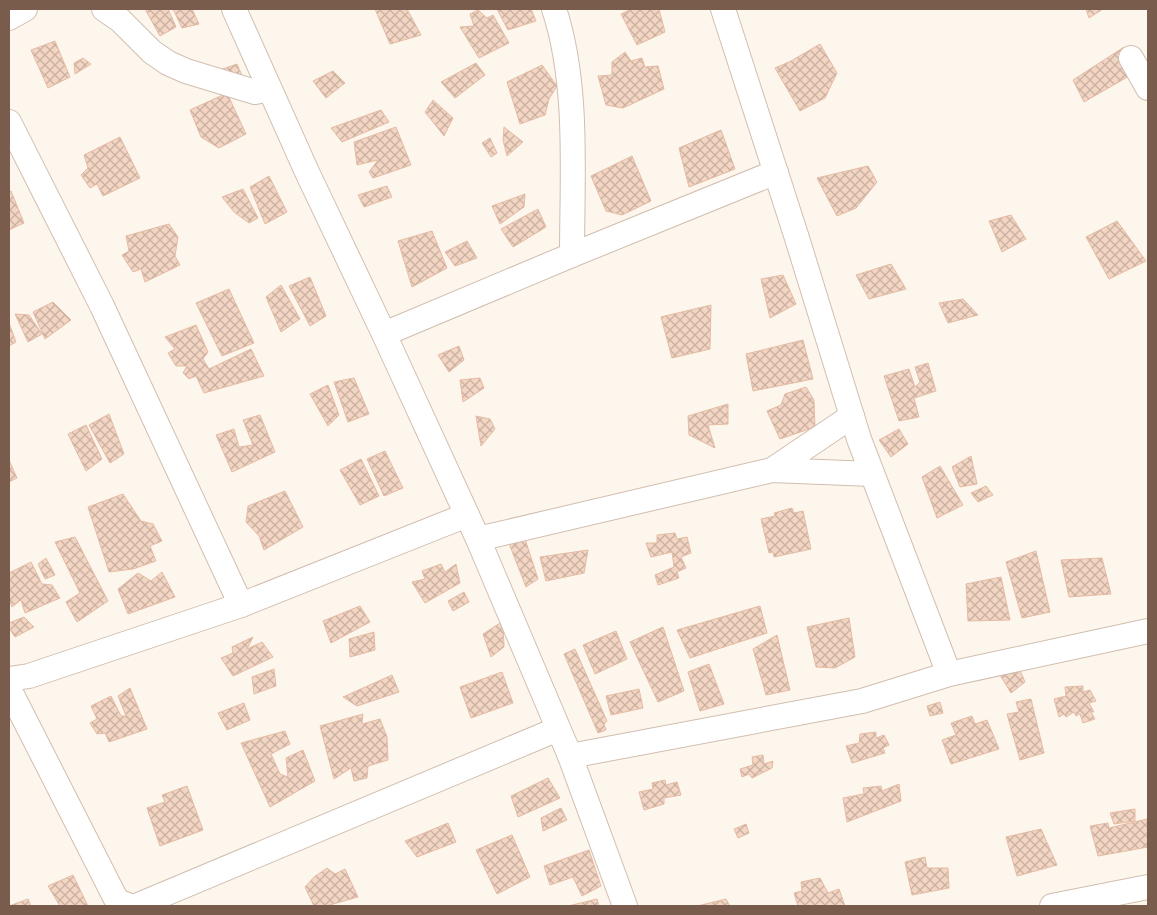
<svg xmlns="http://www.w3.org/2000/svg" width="1157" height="915" viewBox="0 0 1157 915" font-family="Arial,sans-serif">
  <defs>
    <pattern id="building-cross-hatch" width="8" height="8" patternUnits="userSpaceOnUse" patternTransform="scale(1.25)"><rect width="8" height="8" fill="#f3d5c3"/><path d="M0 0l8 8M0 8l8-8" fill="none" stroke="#cab0a1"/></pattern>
  </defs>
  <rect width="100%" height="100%" fill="#fdf6ec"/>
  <g fill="url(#building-cross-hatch)" stroke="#e6bba3">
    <polygon points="145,9 168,9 176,27 160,36"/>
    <polygon points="173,9 192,9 199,24 182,28"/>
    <polygon points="375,9 407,9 421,35 390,44"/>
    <polygon points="497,9 531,9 536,21 508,30"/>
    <polygon points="632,9 659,9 665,32 637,45 621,14"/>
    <polygon points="1086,9 1103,9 1089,18"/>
    <polygon points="478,10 487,18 493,15 509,43 479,58 460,27 474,26 470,14"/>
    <polygon points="55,41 70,77 48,88 31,50"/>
    <polygon points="820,44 837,73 825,98 800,111 775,68 791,61"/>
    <polygon points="1124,47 1131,75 1084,102 1073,80"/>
    <polygon points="625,52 631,61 642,58 645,67 658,66 664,89 623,108 606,105 598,76 612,75 612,62"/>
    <polygon points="83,58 91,64 75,74 74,63"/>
    <polygon points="476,63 485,75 455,98 441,82"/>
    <polygon points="237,64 243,78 211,73"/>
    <polygon points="542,65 557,86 549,99 545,115 520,124 507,82"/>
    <polygon points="333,71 345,83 326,98 313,81"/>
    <polygon points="227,93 246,134 219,148 201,137 190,110"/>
    <polygon points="433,100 453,118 444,136 425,112"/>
    <polygon points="381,110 389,122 342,142 331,128"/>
    <polygon points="396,127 411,165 373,178 369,172 378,160 357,165 354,142"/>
    <polygon points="504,127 523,142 507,156 503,140"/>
    <polygon points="721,130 735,169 689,187 679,148"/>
    <polygon points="120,137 140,178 103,196 97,184 90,188 81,175 88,168 84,155"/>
    <polygon points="490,138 497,153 491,157 482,143"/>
    <polygon points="632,156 651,201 622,215 606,211 591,176"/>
    <polygon points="868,166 877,182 856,208 837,216 817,178"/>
    <polygon points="269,176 287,212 265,224 250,187"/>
    <polygon points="387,186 392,197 364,207 358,195"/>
    <polygon points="243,189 258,218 249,223 234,212 222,197"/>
    <polygon points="11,191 24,223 9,230 9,192"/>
    <polygon points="525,194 524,207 500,224 492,206"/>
    <polygon points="538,209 546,227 513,247 501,229"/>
    <polygon points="1011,215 1026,239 1002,252 989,221"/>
    <polygon points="1117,221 1146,261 1109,279 1086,237"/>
    <polygon points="169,224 178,237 175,256 180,265 145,282 141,269 133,272 122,255 129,251 126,236"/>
    <polygon points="432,231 447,268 412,287 398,241"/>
    <polygon points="467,241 477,258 455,266 445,252"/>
    <polygon points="891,264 906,289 869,299 856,275"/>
    <polygon points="783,275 796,304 770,318 761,279"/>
    <polygon points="310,277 326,316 310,326 289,286"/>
    <polygon points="281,285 300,319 281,332 266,297"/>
    <polygon points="229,289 254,343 222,356 196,303"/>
    <polygon points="963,299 978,315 948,323 939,303"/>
    <polygon points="53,302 71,320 45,339 33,312"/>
    <polygon points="711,305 710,349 672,358 661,317"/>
    <polygon points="15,314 29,315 42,334 28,342"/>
    <polygon points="9,323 16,342 9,346"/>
    <polygon points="196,325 208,352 203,359 209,369 251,349 264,376 204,393 196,376 189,379 183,373 187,366 176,366 168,353 175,349 165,337"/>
    <polygon points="803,340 813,379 753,391 746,354"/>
    <polygon points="459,346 464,360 449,372 438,355"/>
    <polygon points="928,363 936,391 914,398 919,417 899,421 884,376 909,369 915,387 920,382 915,367"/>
    <polygon points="354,378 369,414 348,422 334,382"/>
    <polygon points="480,378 484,388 463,402 460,380"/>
    <polygon points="328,385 339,415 328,426 310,394"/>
    <polygon points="806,387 814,400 815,427 780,439 767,411 781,405 785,394"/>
    <polygon points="728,404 728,424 708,425 715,448 689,435 688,416"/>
    <polygon points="109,414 124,454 110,463 89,425"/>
    <polygon points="260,415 275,452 232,472 216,435 234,429 239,447 253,445 243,420"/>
    <polygon points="476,416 490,419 495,429 481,446"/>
    <polygon points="86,425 102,459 86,471 68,434"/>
    <polygon points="899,429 908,444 891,457 879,440"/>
    <polygon points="385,451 403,488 384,496 367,459"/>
    <polygon points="971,456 977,484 960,487 952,467"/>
    <polygon points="361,459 379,496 360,505 340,470"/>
    <polygon points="9,460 17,478 9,482"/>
    <polygon points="940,466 963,505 937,518 922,477"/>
    <polygon points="986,486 993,495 978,502 971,493"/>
    <polygon points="285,491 303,527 264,550 259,536 246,522 248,506"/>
    <polygon points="123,494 141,521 153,524 162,541 150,546 156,561 133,569 109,572 88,507"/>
    <polygon points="792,508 794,513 803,511 811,549 774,557 773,552 769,553 761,519 775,516 774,513"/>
    <polygon points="675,533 677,539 687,537 691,553 681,557 686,568 677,572 679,578 658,585 655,575 674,567 672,552 651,557 646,543 657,543 657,535"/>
    <polygon points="75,537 108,601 77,622 66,602 80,593 55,542"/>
    <polygon points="525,539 538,579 526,587 508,541"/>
    <polygon points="588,550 584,573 546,581 540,557"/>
    <polygon points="1036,551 1050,612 1022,618 1006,562"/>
    <polygon points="46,558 55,575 45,579 38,564"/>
    <polygon points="1102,558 1111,594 1069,597 1061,560"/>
    <polygon points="31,562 42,584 52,585 60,598 25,613 21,600 12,607 9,599 9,573"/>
    <polygon points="441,564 445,572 456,564 460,583 425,603 412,582 425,579 422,571"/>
    <polygon points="162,572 175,597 128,614 118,589 138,573 151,581"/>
    <polygon points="1001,577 1010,620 968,621 966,584"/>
    <polygon points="464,592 469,602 453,611 448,601"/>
    <polygon points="360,606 370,622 331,643 323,621"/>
    <polygon points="760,606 767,633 690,658 677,630"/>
    <polygon points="24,617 34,627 15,637 9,628 9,623"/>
    <polygon points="849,618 855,657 835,668 816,667 807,627"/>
    <polygon points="503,621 504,647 491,657 483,634"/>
    <polygon points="663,627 684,691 658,702 630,642"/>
    <polygon points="616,631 627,659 595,674 583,645"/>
    <polygon points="374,632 375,650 350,657 349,639"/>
    <polygon points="777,635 790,690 766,695 753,649"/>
    <polygon points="253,637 247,649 262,642 273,657 233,676 221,658 233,653 232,647"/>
    <polygon points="575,649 607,721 604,724 606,730 598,733 564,654"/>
    <polygon points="709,664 724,704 700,711 688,672"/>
    <polygon points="1019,668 1025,682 1011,693 1000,675"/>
    <polygon points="274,669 276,686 254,694 252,677"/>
    <polygon points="502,672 513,703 471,718 460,687"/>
    <polygon points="392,675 399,692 357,706 343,697"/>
    <polygon points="1083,686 1083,692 1090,690 1096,701 1089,703 1094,712 1091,712 1095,719 1083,723 1080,714 1076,716 1074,712 1066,717 1064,714 1059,717 1054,699 1066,696 1065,687"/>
    <polygon points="130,688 147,729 109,742 105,733 97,734 90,723 97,719 91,706 111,696 121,716 126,716 118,696"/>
    <polygon points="639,689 643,708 611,715 606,696"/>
    <polygon points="1031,699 1044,753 1020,760 1007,714 1019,712 1016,702"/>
    <polygon points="940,702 943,713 930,716 927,706"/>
    <polygon points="244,703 250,720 227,730 218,713"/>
    <polygon points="363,714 362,724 380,719 387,737 388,760 368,766 367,778 354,781 351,768 334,779 320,726"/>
    <polygon points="972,716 975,724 987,720 999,749 951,764 942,740 956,735 951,723"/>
    <polygon points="285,731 290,744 271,754 280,774 288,777 286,758 303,750 315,781 270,807 241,743"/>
    <polygon points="876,732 876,738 884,735 889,745 883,748 885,753 852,763 846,746 859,743 860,734"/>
    <polygon points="763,755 764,764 773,761 772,768 752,778 749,774 742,777 740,769 753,765 752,757"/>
    <polygon points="548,778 560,798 518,817 511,796"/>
    <polygon points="665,780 666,785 677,782 681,795 664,798 664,804 644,810 639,792 653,789 652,783"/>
    <polygon points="899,784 901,801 847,822 843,798 864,794 863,788 881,786 882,791"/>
    <polygon points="187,786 203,830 160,846 147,808 165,802 162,795"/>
    <polygon points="561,808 567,820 543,831 541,818"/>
    <polygon points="1135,809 1135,821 1114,824 1110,813"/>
    <polygon points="1147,819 1148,847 1098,856 1090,826 1108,823 1109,828"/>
    <polygon points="448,823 456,842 417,857 405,841"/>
    <polygon points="746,824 749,833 738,838 734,829"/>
    <polygon points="1041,829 1057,865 1017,876 1006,837"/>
    <polygon points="512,835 530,877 497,894 476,850"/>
    <polygon points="589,850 601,886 582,896 573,877 550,885 544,866"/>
    <polygon points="925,857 927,868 948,868 949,888 912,895 905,862"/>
    <polygon points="327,868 335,874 345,869 358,897 326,906 314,906 305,887 314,877"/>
    <polygon points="73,875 88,906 60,906 48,886"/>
    <polygon points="820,878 828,893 839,889 845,906 798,906 794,893 802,891 801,882"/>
    <polygon points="28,899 31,906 9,906"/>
    <polygon points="597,899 599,906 568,906"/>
    <polygon points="726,899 730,906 697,906"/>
  </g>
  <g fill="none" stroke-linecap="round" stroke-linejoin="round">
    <g stroke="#d1beb0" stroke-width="26">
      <g id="minor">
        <polyline points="104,9 120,20 152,52 168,63 186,71 255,92 269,89"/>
        <polyline points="234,9 307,172 384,334 478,539 570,756 625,906"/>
        <path d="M554 9C579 84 572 176 572 255"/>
        <polyline points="723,9 796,235 859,439 949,674"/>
        <polyline points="9,18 25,9"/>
        <polyline points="1131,58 1148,88"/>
        <polyline points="9,122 102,306 241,605"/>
        <polyline points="384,334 572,255 776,172"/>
        <polyline points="772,470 852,416"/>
        <polyline points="478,539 772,470 872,474"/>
        <polyline points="9,679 29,676 241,605 467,515"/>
        <polyline points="9,689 117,901 130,906"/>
        <polyline points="570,756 862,701 949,674 1148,631"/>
        <polyline points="136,906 558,729"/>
        <polyline points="1052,906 1148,887"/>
      </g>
    </g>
    <use href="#minor" stroke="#fff" stroke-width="24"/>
  </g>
  <rect width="1157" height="915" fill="none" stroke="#7a5c4d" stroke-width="20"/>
</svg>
